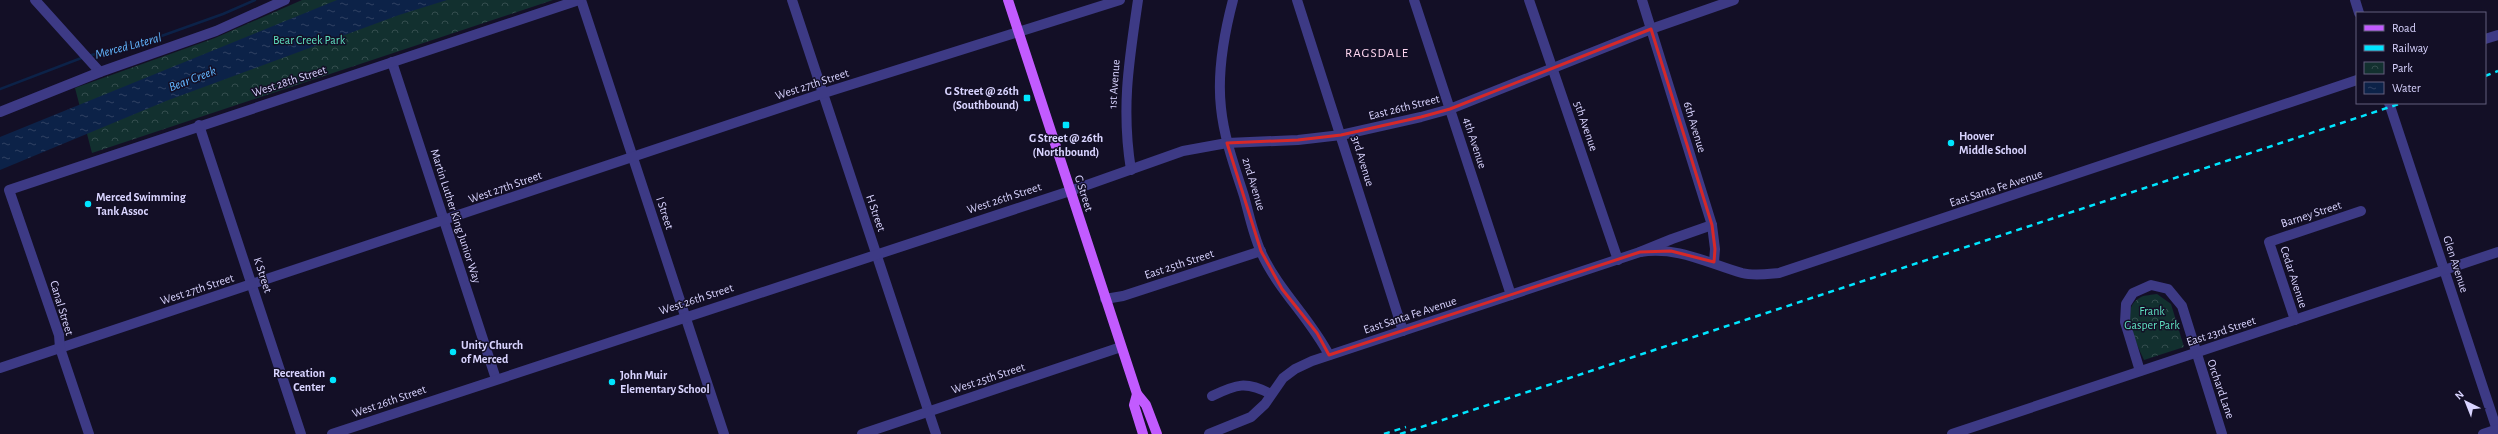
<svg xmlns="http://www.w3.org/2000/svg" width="2498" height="434" viewBox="0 0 2498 434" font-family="'Alegreya Sans',sans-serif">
  <defs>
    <pattern id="park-crowns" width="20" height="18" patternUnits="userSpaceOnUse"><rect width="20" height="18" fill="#12302f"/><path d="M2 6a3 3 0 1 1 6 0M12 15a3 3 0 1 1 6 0" fill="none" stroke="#344d4e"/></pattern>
    <pattern id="water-ripples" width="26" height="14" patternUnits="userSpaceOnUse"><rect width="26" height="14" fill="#0c2248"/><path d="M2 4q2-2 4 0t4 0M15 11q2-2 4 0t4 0" fill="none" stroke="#2f4163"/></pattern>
  </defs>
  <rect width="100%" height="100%" fill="#130f26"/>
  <g fill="url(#park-crowns)">
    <polygon points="302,0 553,0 92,153 75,88 215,38"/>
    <path d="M2157 294 2171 304 2184 347 2144 360C2137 343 2117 309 2141 297 2145 295 2152 295 2157 294Z"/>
  </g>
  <polygon fill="url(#water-ripples)" points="337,0 447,0 399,15 166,101 0,170 0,137"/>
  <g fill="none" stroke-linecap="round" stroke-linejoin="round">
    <g stroke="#0c2248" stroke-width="2.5">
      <polyline points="88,56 153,39 223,14 255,0"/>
      <polyline points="0,89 84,57"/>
    </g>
    <g stroke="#3d3a85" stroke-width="10">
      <polyline points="35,0 100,72"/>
      <polyline points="581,0 724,434"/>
      <polyline points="792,0 936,434"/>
      <path d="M1233 0C1224 34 1217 73 1221 108 1224 138 1235 168 1244 196 1249 214 1253 234 1261 252 1278 290 1310 318 1329 355"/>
      <polyline points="1297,0 1403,331"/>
      <polyline points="1414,0 1511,295"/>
      <polyline points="1529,0 1618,260"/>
      <polyline points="1642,0 1712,225 1715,249 1714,262"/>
      <polyline points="2355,0 2359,13"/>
      <polyline points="2485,39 2498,35"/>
      <polyline points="392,62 496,379"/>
      <polyline points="2389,103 2498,433"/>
      <polyline points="0,112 100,72 216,31 285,0"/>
      <polyline points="199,125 301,434"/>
      <path d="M1131 170C1121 108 1129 61 1138 0"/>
      <path d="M1640 252C1678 246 1707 263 1742 273 1754 276 1767 274 1779 273L2357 80"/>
      <polyline points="1105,299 1123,296 1261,251"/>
      <polyline points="2295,320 2269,242 2361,211"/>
      <polyline points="0,368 824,93 1120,0"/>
      <polyline points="2140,371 2125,322 2126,304 2133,293 2151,285 2168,289 2182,306 2222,434"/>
      <path d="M1212 396C1237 384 1246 381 1271 394"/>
      <polyline points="89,434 60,348 59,335 9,190 579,0"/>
      <polyline points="332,434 1070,191 1183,151 1227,143 1298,140 1341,135 1421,117 1450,109 1651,29 1734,0"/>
      <polyline points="862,434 1121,347"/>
      <polyline points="1209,434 1251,417 1265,404 1283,378 1295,369 1312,361 1640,252 1672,239 1712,225"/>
      <polyline points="1952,434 2498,252"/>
      <polyline points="2483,434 2498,429"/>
    </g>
    <g stroke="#c25bff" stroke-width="10">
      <polyline points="1008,0 1137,394 1146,405 1157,434"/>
      <polyline points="1137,394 1134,405 1143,434"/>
    </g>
    <g stroke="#00e5ff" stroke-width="2.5" stroke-dasharray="6 5" stroke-linecap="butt">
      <polyline points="2485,76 2498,71"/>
      <polyline points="1384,434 1406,427"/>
      <polyline points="1400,434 2402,103"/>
    </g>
  </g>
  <path fill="none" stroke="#d62828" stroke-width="3" stroke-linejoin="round" d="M1651 29 1712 225 1715 249 1714 262 1671 251 1640 252 1329 355 1317 333 1282 289 1261 251 1227 143 1298 140 1341 135 1421 117 1450 109Z"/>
  <g fill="#00e5ff" stroke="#130f26" stroke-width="1.5">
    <rect x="1023" y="94" width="8" height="8" rx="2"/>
    <rect x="1062" y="121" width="8" height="8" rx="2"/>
    <circle cx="1951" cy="143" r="4"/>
    <circle cx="88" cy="204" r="4"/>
    <circle cx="453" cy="352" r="4"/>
    <circle cx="333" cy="380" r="4"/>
    <circle cx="612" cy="382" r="4"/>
  </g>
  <g text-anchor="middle" stroke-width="3" stroke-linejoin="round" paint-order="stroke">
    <g font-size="12" fill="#5fe0c0" stroke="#130f26">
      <text x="309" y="44">Bear Creek Park</text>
      <text x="2152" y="315">Frank<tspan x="2152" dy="14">Gasper Park</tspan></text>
    </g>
    <g font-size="12" fill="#d9d4ff" stroke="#130f26">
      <text transform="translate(289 81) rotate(-18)" y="4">West 28th Street</text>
      <text transform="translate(812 84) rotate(-18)" y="4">West 27th Street</text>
      <text transform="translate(1114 84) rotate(-86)" y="4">1st Avenue</text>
      <text transform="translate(1404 107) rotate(-14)" y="4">East 26th Street</text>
      <text transform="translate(1586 126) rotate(71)" y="4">5th Avenue</text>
      <text transform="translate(1695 127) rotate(73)" y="4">6th Avenue</text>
      <text transform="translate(1475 143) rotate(72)" y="4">4th Avenue</text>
      <text transform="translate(1363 161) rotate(73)" y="4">3rd Avenue</text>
      <text transform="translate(1254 184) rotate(73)" y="4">2nd Avenue</text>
      <text transform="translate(505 187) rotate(-19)" y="4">West 27th Street</text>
      <text transform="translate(1996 188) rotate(-18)" y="4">East Santa Fe Avenue</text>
      <text transform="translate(1084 193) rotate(72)" y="4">G Street</text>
      <text transform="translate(1004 198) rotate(-18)" y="4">West 26th Street</text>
      <text transform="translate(665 213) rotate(72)" y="4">I Street</text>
      <text transform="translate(876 213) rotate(71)" y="4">H Street</text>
      <text transform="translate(2311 214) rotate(-18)" y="4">Barney Street</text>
      <text transform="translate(456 216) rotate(72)" y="4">Martin Luther King Junior Way</text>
      <text transform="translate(1179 264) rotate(-18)" y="4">East 25th Street</text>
      <text transform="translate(2456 264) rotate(72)" y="4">Glen Avenue</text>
      <text transform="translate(263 275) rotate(72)" y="4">K Street</text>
      <text transform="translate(2294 277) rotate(72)" y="4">Cedar Avenue</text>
      <text transform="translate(197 289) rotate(-18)" y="4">West 27th Street</text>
      <text transform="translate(696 299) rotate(-18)" y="4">West 26th Street</text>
      <text transform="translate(62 308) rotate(73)" y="4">Canal Street</text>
      <text transform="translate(1410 315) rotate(-18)" y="4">East Santa Fe Avenue</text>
      <text transform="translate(2221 331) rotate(-18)" y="4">East 23rd Street</text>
      <text transform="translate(988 378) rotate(-18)" y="4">West 25th Street</text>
      <text transform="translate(2221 389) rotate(71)" y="4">Orchard Lane</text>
      <text transform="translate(389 401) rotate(-19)" y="4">West 26th Street</text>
    </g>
    <g font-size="12" font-weight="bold" fill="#d9d4ff" stroke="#130f26" text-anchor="start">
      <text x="1019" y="95" text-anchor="end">G Street @ 26th<tspan x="1019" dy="14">(Southbound)</tspan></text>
      <text x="1959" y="140">Hoover<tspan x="1959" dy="14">Middle School</tspan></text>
      <text x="1066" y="142" text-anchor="middle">G Street @ 26th<tspan x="1066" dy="14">(Northbound)</tspan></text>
      <text x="96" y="201">Merced Swimming<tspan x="96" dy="14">Tank Assoc</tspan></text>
      <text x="461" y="349">Unity Church<tspan x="461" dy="14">of Merced</tspan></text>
      <text x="325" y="377" text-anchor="end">Recreation<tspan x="325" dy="14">Center</tspan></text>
      <text x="620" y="379">John Muir<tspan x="620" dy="14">Elementary School</tspan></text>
    </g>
    <g font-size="13" font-style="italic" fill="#62b6ff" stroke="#130f26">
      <text transform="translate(128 45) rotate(-15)" y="5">Merced Lateral</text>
      <text transform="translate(192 78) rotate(-21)" y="5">Bear Creek</text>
    </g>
    <g font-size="13" letter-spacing="1" fill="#ffd6f0" stroke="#130f26">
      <text x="1377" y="57">RAGSDALE</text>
    </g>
  </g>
  <rect x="2356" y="12" width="130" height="92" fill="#130f26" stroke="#625e7d"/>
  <rect x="2364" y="25" width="20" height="6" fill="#c25bff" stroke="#625e7d"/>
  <text x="2392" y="32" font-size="12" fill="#d9d4ff">Road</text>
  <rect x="2364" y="45" width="20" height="6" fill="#00e5ff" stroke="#625e7d"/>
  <text x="2392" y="52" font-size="12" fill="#d9d4ff">Railway</text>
  <rect x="2364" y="62" width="20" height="12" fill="url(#park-crowns)" stroke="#625e7d"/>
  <text x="2392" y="72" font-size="12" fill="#d9d4ff">Park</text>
  <rect x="2364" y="82" width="20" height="12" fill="url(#water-ripples)" stroke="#625e7d"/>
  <text x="2392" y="92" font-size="12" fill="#d9d4ff">Water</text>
  <g transform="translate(2466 402) rotate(317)" stroke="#130f26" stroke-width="3" paint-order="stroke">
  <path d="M0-3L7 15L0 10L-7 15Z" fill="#d9d4ff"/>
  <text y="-6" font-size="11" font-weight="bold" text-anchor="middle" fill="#d9d4ff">N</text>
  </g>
</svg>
